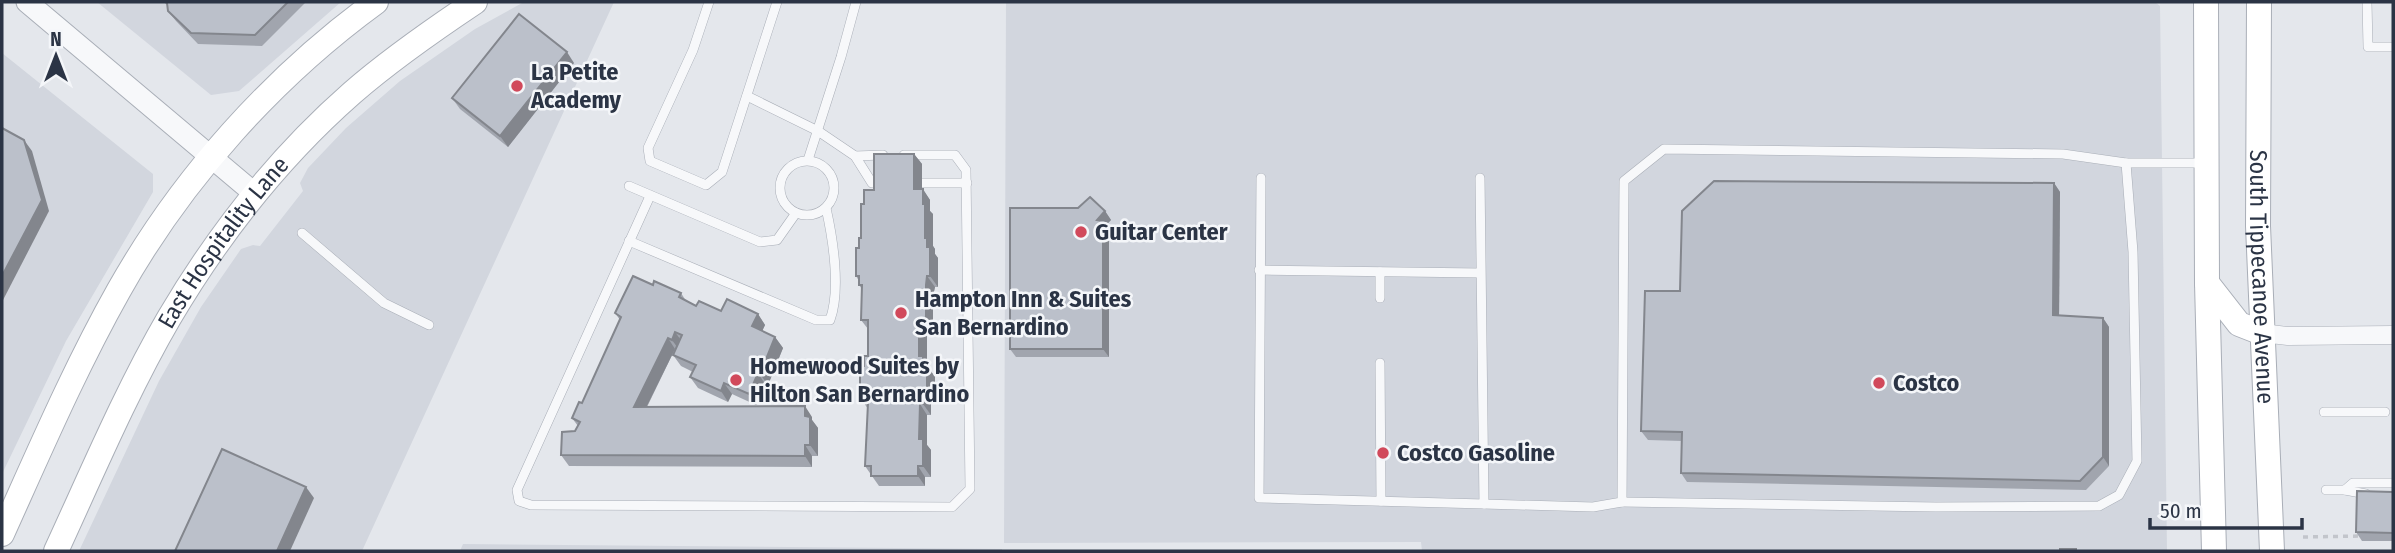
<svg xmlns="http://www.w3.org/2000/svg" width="2395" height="553" viewBox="0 0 2395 553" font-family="'Fira Sans Condensed',sans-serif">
  <rect width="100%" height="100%" fill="#e4e7ec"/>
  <g fill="#d2d6de">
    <polygon points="97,2 341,2 239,91 211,95"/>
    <polygon points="524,2 614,2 362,551 79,551 159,381 201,307 241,249 253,245 260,246 303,191 300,183 308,168 346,128 400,81 475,29"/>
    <polygon points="1006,2 2155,2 2160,6 2167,551 1422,551 1421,542 1004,543"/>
    <polygon points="2,53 153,174 153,192 66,341 2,474"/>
    <polygon points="463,544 1002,549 1002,551 460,551"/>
  </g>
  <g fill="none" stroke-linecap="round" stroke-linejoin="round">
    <g stroke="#a9aeb7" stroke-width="10">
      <g id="service">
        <polyline points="709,2 693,50 648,148 650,161 706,185 722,172 777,2"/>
        <polyline points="2367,2 2368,47 2393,47"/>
        <polyline points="747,96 818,131 855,156 883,155"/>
        <polyline points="855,156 872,183 884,183"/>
        <polyline points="808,160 841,57 856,2"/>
        <circle cx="807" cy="188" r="27"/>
        <polyline points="1261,178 1259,498 1484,504"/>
        <polyline points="1480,178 1484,504 1593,507 1622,502 1624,181 1664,149 2063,154 2126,163 2204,163"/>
        <polyline points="912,183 967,183"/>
        <polyline points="629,186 760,242 777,240 796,213"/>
        <polyline points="650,196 517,490 519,501 531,505 952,507 970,489 966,170 955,155 904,155"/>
        <polyline points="302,233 384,303 429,325"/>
        <path d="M629 241 816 320H830C841 290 833 239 826 208"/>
        <polyline points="1259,270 1480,273"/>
        <polyline points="1380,272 1380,298"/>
        <polyline points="1380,363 1381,501"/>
        <polyline points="2324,412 2385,412"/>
        <polyline points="2326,490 2345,490 2366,494"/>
        <polyline points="2345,490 2353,483 2393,483"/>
        <polyline points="1622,502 1936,507 2099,506 2119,495 2137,461 2133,252 2126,163"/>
      </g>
    </g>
    <g stroke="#a9aeb7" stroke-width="19">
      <polyline id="minor" points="2262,333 2288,336 2393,335"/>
    </g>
    <g stroke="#a9aeb7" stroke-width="23">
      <polyline id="tertiary" points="27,2 255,194"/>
    </g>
    <g stroke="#a9aeb7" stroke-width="26">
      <g id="secondary">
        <polyline points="2206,2 2207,283 2214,551"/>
        <path id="s1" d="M2259 2 2258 226 2272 551"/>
        <polyline points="2207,283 2239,324 2262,333"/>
        <path d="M2 534C39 452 75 368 119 290 182 178 273 77 376 2"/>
        <path id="s2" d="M56 551C92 473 126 392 169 318 218 235 279 157 352 93 391 59 433 30 475 2"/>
      </g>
    </g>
    <polyline stroke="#c2c5cb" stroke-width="3.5" stroke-dasharray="5 5" stroke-linecap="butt" points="2303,537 2362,536"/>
    <use href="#service" stroke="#f7f8fa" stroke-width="9"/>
    <use href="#minor" stroke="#f7f8fa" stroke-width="18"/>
    <use href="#tertiary" stroke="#f7f8fa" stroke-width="21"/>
    <use href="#secondary" stroke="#fff" stroke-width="24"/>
  </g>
  <g fill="#a1a5ae">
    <polygon points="164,2 306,2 262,46 198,44 176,21 168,11 168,6"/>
    <polygon points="574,63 508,147 460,109 452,98"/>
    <polygon points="914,154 922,164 922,189 930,200 930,211 933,214 933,246 935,249 935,254 938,258 938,287 935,287 933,296 933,330 927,330 927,362 930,367 930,370 935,377 935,403 931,403 931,415 927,415 927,445 931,450 931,477 925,477 925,486 879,486 865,466 868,409 864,403 864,399 860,392 864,366 868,356 868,329 861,320 862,289 859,285 859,281 856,276 861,238 864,204 874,190"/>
    <polygon points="2054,183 2060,192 2059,315 2103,318 2109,327 2109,466 2086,490 1687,482 1681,473 1682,441 1648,440 1641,431 1680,291"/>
    <polygon points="1105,211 1111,220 1106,225 1109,229 1109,357 1016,357 1010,349"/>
    <polygon points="653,285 681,293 686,301 696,306 721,311 758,314 765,325 762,331 775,337 783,348 768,385 765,384 756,405 732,394 728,402 698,388 690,377 693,372 681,366 673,355 675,349 647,407 812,417 812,420 818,428 818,456 812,456 812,467 569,466 561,455 578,426 572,418 582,403 620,320 615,313"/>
    <polygon points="2393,492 2393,541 2362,541 2356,532"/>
  </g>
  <g fill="#83868d">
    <polygon points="567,52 574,63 508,147 500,136"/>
    <polygon points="24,140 32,151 49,211 2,302 2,276"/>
    <polygon points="914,154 922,164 922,200 914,189"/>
    <polygon points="2054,183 2060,192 2059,324 2053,315"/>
    <polygon points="923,189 930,200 930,211 933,214 933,246 935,249 935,254 938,258 938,287 930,276 925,238"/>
    <polygon points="1105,211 1111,220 1106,225 1109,229 1109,357 1103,349 1097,220"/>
    <polygon points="927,276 935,287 933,296 933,330 926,319 926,285"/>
    <polygon points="758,314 765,325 760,336 752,326"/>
    <polygon points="2103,318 2109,327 2109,466 2103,457"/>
    <polygon points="919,319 927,330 927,362 930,367 930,370 935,377 935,403 927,392 923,366 919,356"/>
    <polygon points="675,332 683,343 680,351 672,340"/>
    <polygon points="775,337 783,348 768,385 760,374"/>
    <polygon points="668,338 675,349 641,418 634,407"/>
    <polygon points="758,373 765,384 756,405 749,394"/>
    <polygon points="724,383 732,394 728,402 721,391"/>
    <polygon points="923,392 931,403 931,415 923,404"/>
    <polygon points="920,404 927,415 927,445 931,450 931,477 923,466 919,439"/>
    <polygon points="805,406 812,417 812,420 818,428 818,456 810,445 805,416"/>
    <polygon points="805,445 812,456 812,467 805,456"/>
    <polygon points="918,466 925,477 925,486 918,476"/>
    <polygon points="306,487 314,498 290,551 277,551"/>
  </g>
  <g fill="#bbc0ca" stroke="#83868d" stroke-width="2">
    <polygon points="166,2 288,2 255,35 191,33 168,11 167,3"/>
    <polygon points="519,14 567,52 500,136 452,98"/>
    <polygon points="2,128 24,140 42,200 2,276"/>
    <polygon points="874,154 914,154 914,189 923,189 923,204 925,204 925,238 927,238 927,247 930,247 930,276 927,276 926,285 926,319 919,319 919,356 923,356 923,366 927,366 927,392 923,392 923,404 920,404 919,439 923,439 923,466 918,466 918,476 871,476 871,466 865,466 868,403 864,403 864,392 860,392 860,366 864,366 864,356 868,356 868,320 861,320 862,285 859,285 859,276 856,276 856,248 859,248 859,238 861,238 861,204 864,204 864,190 874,190"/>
    <polygon points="1714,181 2054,183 2053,315 2103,318 2103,457 2080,481 1681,473 1682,432 1641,431 1645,291 1680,291 1682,211"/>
    <polygon points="1090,197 1105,211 1097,220 1103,221 1103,349 1010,349 1010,208 1078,208"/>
    <polygon points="633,276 653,285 654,281 681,293 679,297 696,306 699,301 721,311 727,299 758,314 752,326 775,337 760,374 758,373 749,394 724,383 721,391 690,377 696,365 673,355 682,335 675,332 672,340 668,338 634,407 805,406 805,416 810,417 810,445 805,445 805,456 561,455 562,432 575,431 580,422 572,418 579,402 582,403 621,317 615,313"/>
    <polygon points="222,449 306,487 277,551 175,551"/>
    <polygon points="2357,491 2393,492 2393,533 2356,532"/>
    <rect x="2060" y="549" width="16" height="2"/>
  </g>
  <g fill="#d1495b" stroke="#f4f6f9" stroke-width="2.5">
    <circle cx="517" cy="86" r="7"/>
    <circle cx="1081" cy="232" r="7"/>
    <circle cx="901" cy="313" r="7"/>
    <circle cx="736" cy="380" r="7"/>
    <circle cx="1879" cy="383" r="7"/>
    <circle cx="1383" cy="453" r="7"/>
  </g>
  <g text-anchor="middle" stroke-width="5" stroke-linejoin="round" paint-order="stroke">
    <g font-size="24" font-weight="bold" fill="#2b3445" stroke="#f4f6f9" text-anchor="start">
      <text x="531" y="80">La Petite<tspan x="531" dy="28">Academy</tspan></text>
      <text x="1095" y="240">Guitar Center</text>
      <text x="915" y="307">Hampton Inn &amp; Suites<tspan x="915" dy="28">San Bernardino</tspan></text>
      <text x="750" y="374">Homewood Suites by<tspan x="750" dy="28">Hilton San Bernardino</tspan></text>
      <text x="1893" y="391">Costco</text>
      <text x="1397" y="461">Costco Gasoline</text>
    </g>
    <g font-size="24" fill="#2b3445" stroke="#f4f6f9">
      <text dy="8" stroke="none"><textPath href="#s2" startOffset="352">East Hospitality Lane</textPath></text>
      <text dy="8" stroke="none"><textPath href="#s1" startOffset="275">South Tippecanoe Avenue</textPath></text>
    </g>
  </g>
  <rect width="2395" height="553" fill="none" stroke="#2b3445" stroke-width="7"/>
  <g transform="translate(56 56)" stroke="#f4f6f9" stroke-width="5" paint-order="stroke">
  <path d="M0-5L12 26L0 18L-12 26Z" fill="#2b3445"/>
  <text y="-10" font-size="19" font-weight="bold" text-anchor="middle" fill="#2b3445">N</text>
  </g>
  <path d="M2150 518v10h152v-10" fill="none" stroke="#2b3445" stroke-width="3.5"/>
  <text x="2160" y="518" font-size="21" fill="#2b3445" stroke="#f4f6f9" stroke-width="5" paint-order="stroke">50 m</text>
</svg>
